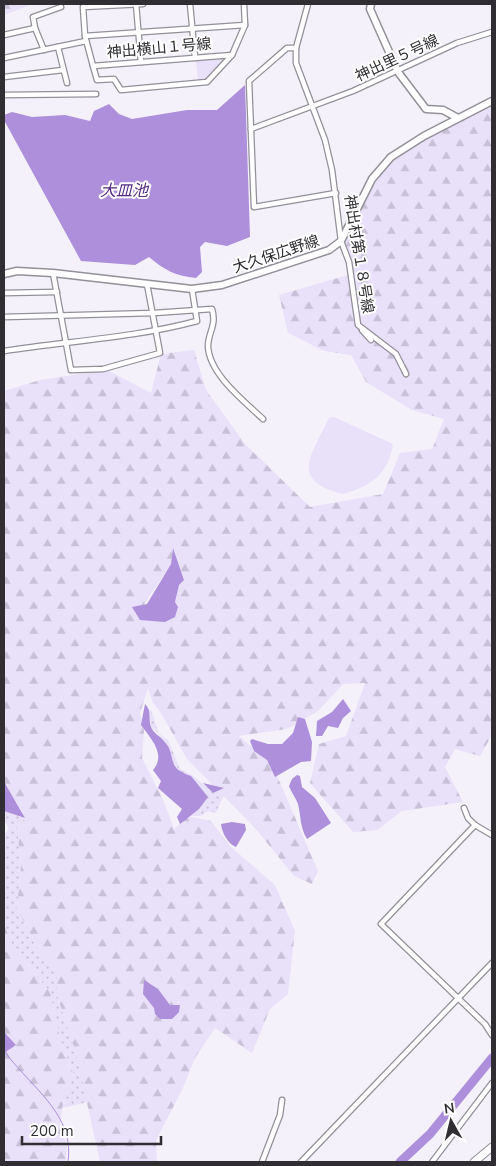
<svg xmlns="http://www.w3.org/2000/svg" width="496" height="1166" viewBox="0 0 496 1166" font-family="'Nunito Sans','Noto Sans JP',sans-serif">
  <defs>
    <pattern id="grass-dots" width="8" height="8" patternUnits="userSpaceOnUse" patternTransform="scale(1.25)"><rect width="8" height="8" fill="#e9e0f9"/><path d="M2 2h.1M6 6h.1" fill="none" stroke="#c8c0d6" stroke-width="1.8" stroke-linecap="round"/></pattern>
    <pattern id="forest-firs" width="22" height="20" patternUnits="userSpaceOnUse" patternTransform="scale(1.25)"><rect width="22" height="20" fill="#e9e0f9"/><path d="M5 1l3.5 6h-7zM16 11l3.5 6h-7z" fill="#c8c0d6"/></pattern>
  </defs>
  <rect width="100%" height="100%" fill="#f4f1fa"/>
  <g fill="url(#grass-dots)">
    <polygon points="149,710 151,710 159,734 168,740 180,769 192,775 213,793 224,788 230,798 223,797 216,813 208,811 200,816 190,816 199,809 184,776 171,760 166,742 151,727"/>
    <polygon points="4,811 24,818 17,827 21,865 17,908 38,949 57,977 57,995 76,1053 88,1102 62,1108 73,1073 60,1039 50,992 14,948 4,925 4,836 9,828 4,820"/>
  </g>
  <g fill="url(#forest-firs)" fill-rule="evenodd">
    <polygon points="4,4 33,4 4,15"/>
    <path d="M492 104V735L480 756 455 749 445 767 463 802 402 811 377 830 353 832 310 783 319 744 346 736 365 683 343 684 318 711 287 729 239 736 272 764 318 871 312 884 294 876 255 828 187 759 161 713 153 703 148 688 140 713 144 731 142 758 164 802 174 829 188 816 211 821 231 847 275 885 295 931 288 994 270 1009 252 1053 215 1028 195 1058 182 1090 156 1140 157 1162H100L76 1053 57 995V977L38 949 17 908 21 865 17 827 25 818C19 803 7 792 4 776V391L40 380 107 370 151 393 161 354 194 350 206 390 245 444 310 507 383 494 400 453 432 449 444 419 412 410 366 382 351 355 324 351 288 333 279 295 348 275 345 243 359 205 392 159 425 139ZM173 548 184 579 179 585 175 602 178 607 143 606 171 564Z"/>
    <polygon points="4,925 14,948 50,992 60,1039 73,1073 62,1108 60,1128 67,1144 66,1162 4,1162 4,1053 16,1045 4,1032"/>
  </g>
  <g fill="#e9e0f9">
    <polygon points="225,57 226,61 205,80 198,80 196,61"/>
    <path d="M334 417 393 444C388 474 372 486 343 494 289 480 311 456 329 418Z"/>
  </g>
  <g fill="#ad8fdb">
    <path d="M245 85 250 237 227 246 205 242 200 247 202 272 196 278C176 276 164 270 149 257L135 265 81 261 4 120V115L12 112 32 117 65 115 90 121 94 111 109 104 119 114 132 119 187 110H217Z"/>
    <polygon points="173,548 184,580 179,585 175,602 178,607 175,617 165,622 140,620 132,607 147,604 171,564"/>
    <polygon points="343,699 351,711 343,718 338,728 328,726 322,736 316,736 317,721 332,712"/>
    <path d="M145 704C152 710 148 719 151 727 153 733 160 736 164 741 178 756 164 767 191 776L208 797 199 809 180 824 177 817 182 809 158 788 161 781 153 770C167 754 150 738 141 725Z"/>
    <polygon points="298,717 305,719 312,742 311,761 301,762 275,777 267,760 254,751 250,741 252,739 268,744 282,744 293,733"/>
    <path d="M297 775 300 776 302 787 315 798 331 823 307 839C300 828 301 816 298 804 296 798 291 792 289 786L292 779Z"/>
    <polygon points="4,776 6,785 25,818 4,811"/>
    <polygon points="203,783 224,788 213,793"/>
    <path d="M232 822 245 824 246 830 236 847C228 844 222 833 221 824Z"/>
    <polygon points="144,980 158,989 170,1005 180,1005 179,1012 172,1019 160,1019 155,1014 154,1008 143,994"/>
    <polygon points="4,1032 16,1045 4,1053"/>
  </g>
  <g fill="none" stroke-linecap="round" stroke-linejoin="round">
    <path stroke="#ad8fdb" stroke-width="1" d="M4 1048C7 1057 14 1063 20 1070 44 1097 74 1122 68 1162"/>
    <polyline stroke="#ad8fdb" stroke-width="9" points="400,1162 430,1134 492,1058"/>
    <g stroke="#939098" stroke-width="7">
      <g id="street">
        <polyline points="136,4 141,62"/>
        <polyline points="143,4 83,7 85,36 93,66 232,55 245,25 244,4"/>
        <polyline points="190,4 195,57"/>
        <polyline points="308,4 296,48 296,63 325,140 332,170 341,241 349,262 358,325 396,354 406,374"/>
        <polyline points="35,28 33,17 61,7"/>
        <polyline points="4,35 35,28 44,50"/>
        <polyline points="85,36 245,25"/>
        <polyline points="58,47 67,83"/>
        <polyline points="296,48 287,48 249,81 254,207 336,193"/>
        <polyline points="4,58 86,41"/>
        <polyline points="93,66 97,80 114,79 121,90 207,82 232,55"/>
        <polyline points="4,77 63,70"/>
        <polyline points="4,95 96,94"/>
        <polyline points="251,129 353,91 457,43 492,32"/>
        <polyline points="53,273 71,370 103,369 160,353 147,284"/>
        <polyline points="4,293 57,292"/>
        <path d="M4 317 154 313 212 309C217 325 208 333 208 346 209 374 244 401 263 419"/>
        <polyline points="362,330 371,340"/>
        <path d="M4 351C68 341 134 338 197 321L192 289"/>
        <polyline points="464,808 468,818 475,825 381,924 485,1024 492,1035"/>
        <polyline points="475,825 492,835"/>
        <polyline points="262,1162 280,1115 282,1100"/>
        <polyline points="301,1162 492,963"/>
        <polyline points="432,1162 492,1083"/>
      </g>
    </g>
    <g stroke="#939098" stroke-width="9">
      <g id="secondary">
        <polyline points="371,4 370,9 398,72 426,109 443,110 456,117"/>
        <polyline points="4,274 17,271 53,273 192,289 222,285 329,250 341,241 372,179 391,157 424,136 492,101"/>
      </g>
    </g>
    <g stroke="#939098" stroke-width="9">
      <polyline id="primary" points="474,1162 492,1147"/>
    </g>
    <use href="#street" stroke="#fff" stroke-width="4.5"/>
    <use href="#secondary" stroke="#fff" stroke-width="6"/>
    <use href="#primary" stroke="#fff" stroke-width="7"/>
  </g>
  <g text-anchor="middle" stroke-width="4" stroke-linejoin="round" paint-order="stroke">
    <g font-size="15" fill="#302e32" stroke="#fff">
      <text transform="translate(159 48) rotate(-5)" y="5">神出横山１号線</text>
      <text transform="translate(397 58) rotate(-25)" y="5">神出里５号線</text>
      <text transform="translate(276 254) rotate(-18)" y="5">大久保広野線</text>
      <text transform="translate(359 254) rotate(81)" y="5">神出村第１８号線</text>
    </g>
    <g font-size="16" font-style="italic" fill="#522881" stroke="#fff">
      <text x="124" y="196">大皿池</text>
    </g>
  </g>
  <rect width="496" height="1166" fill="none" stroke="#302e32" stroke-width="10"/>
  <g transform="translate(451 1121) rotate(352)" stroke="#ffffff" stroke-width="4" paint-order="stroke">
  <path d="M0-4L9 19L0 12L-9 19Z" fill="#302e32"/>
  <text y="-8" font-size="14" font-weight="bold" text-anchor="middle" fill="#302e32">N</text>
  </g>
  <path d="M22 1136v8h139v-8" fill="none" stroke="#302e32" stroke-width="2.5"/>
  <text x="30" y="1136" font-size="15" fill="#302e32" stroke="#ffffff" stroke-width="4" paint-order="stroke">200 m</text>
</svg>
